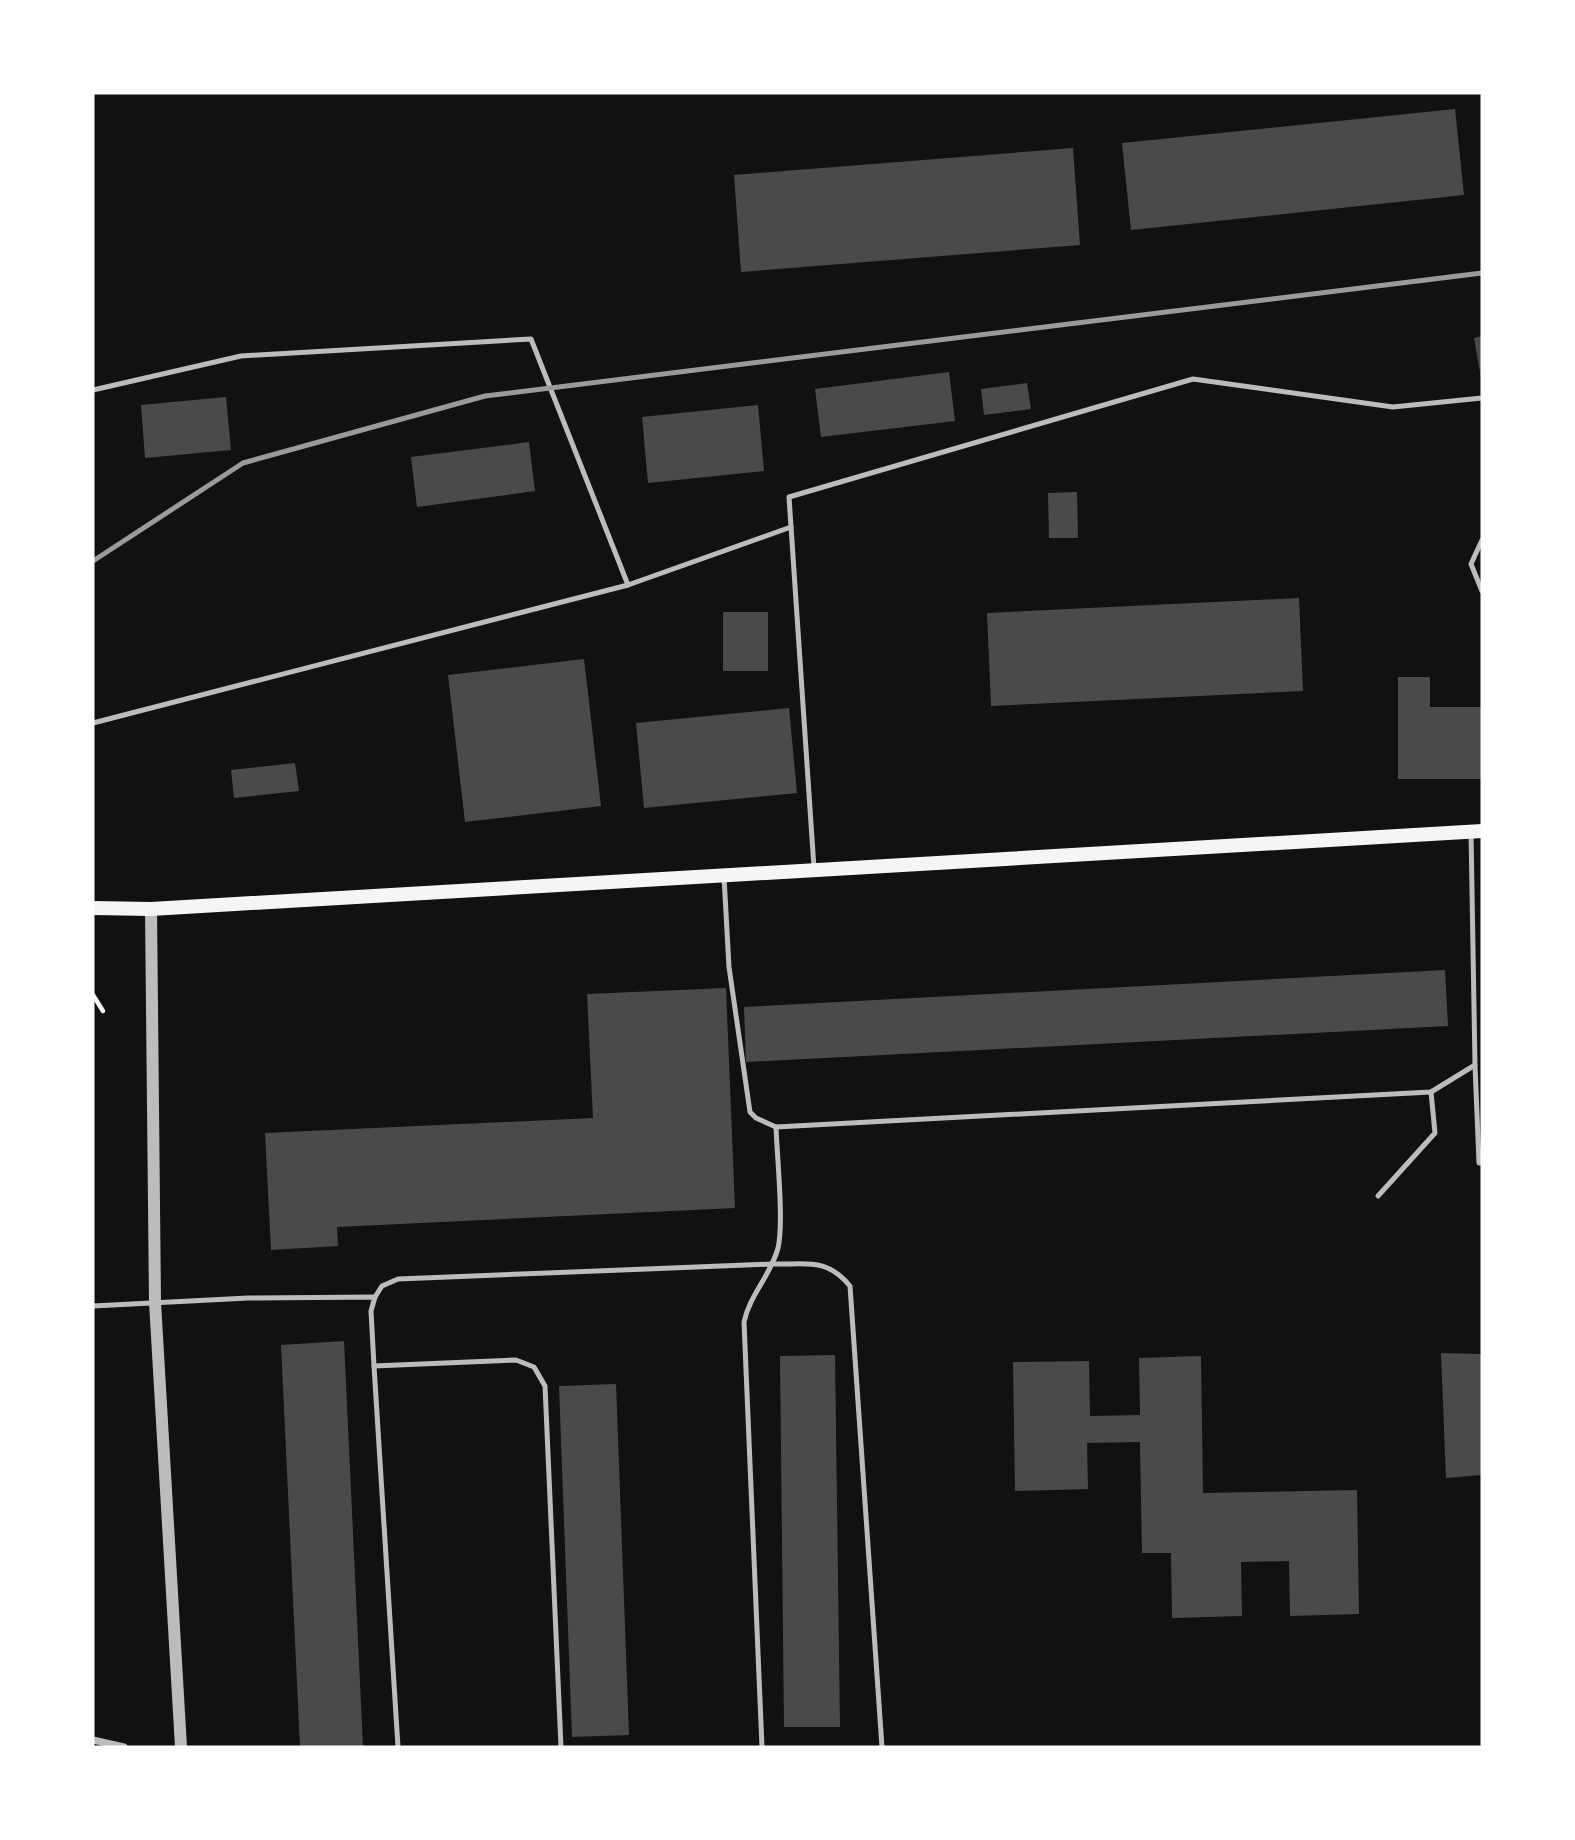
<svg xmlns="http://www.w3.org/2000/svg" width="1575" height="1840" viewBox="0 0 1575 1840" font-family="'Exo 2',sans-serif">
  <rect width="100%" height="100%" fill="#111"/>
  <g fill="#4a4a4a">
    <polygon points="1455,109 1464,195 1131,230 1122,143"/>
    <polygon points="1073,148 1080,245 741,272 734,175"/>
    <polygon points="1482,336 1482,378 1481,378 1474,338"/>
    <polygon points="949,372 955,421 821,437 815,389"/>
    <polygon points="1027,383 1031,409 984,415 981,389"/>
    <polygon points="226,397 231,450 145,458 141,405"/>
    <polygon points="758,405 764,471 648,483 642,417"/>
    <polygon points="529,442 535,491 417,507 411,457"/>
    <polygon points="1077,492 1078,538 1049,538 1048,493"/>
    <polygon points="1299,598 1303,691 991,706 987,613"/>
    <rect x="723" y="612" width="45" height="59"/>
    <polygon points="584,659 601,806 465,822 448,675"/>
    <polygon points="1398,677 1430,677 1430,707 1482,707 1482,779 1398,779"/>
    <polygon points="789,708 797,793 644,808 636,723"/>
    <polygon points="295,763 299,791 234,798 231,770"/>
    <polygon points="1445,970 1448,1026 746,1062 744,1007"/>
    <polygon points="726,988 735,1208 337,1227 338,1246 271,1250 265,1133 593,1118 587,994"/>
    <polygon points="344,1341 363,1747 300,1747 281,1345"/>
    <polygon points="1441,1353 1482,1354 1482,1475 1446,1478"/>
    <polygon points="835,1355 840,1727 784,1727 780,1356"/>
    <polygon points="1201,1356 1203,1493 1357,1490 1359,1614 1290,1616 1289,1561 1241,1562 1242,1616 1172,1618 1171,1553 1142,1553 1140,1442 1087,1443 1088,1489 1015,1491 1013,1362 1089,1361 1090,1416 1140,1415 1139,1358"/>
    <polygon points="616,1384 629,1735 572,1737 559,1386"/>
  </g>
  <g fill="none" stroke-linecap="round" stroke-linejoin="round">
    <polyline stroke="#f5f5f5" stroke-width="4.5" points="93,995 103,1011"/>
    <g stroke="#bcbcbc" stroke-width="5">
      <polyline points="93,390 241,356 531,339 628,585"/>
      <polyline points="1482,540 1471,564 1482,591"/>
      <polyline points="93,723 628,585 791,527"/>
      <polyline points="814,868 789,497 1193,379 1393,407 1482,398"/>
      <polyline points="724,877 729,967 750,1112 756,1118 776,1127 1431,1092 1475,1065 1471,832"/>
      <polyline points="1475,1065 1479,1163 1482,1163"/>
      <polyline points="1378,1196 1435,1133 1431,1092"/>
      <path d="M375 1297 382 1286 398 1279 772 1264C807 1265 826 1257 850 1286L882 1747"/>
      <polyline points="93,1306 248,1298 375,1297 371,1311 374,1366 398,1747"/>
      <polyline points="374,1366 516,1360 534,1367 545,1386 561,1747"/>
      <path d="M762 1747 744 1322C750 1294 771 1275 778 1248 784 1223 777 1156 776 1127"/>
    </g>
    <polyline stroke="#bcbcbc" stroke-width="7" points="93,1740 124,1747"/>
    <polyline stroke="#bcbcbc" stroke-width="12" points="151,909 155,1302 181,1747"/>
    <polyline stroke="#f5f5f5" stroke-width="14" points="93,908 151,909 1482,831"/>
    <polyline stroke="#9a9a9a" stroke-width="5" points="93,561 243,463 485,396 1482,273"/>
  </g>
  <rect width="1575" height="1840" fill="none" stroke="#ffffff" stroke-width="189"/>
</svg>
